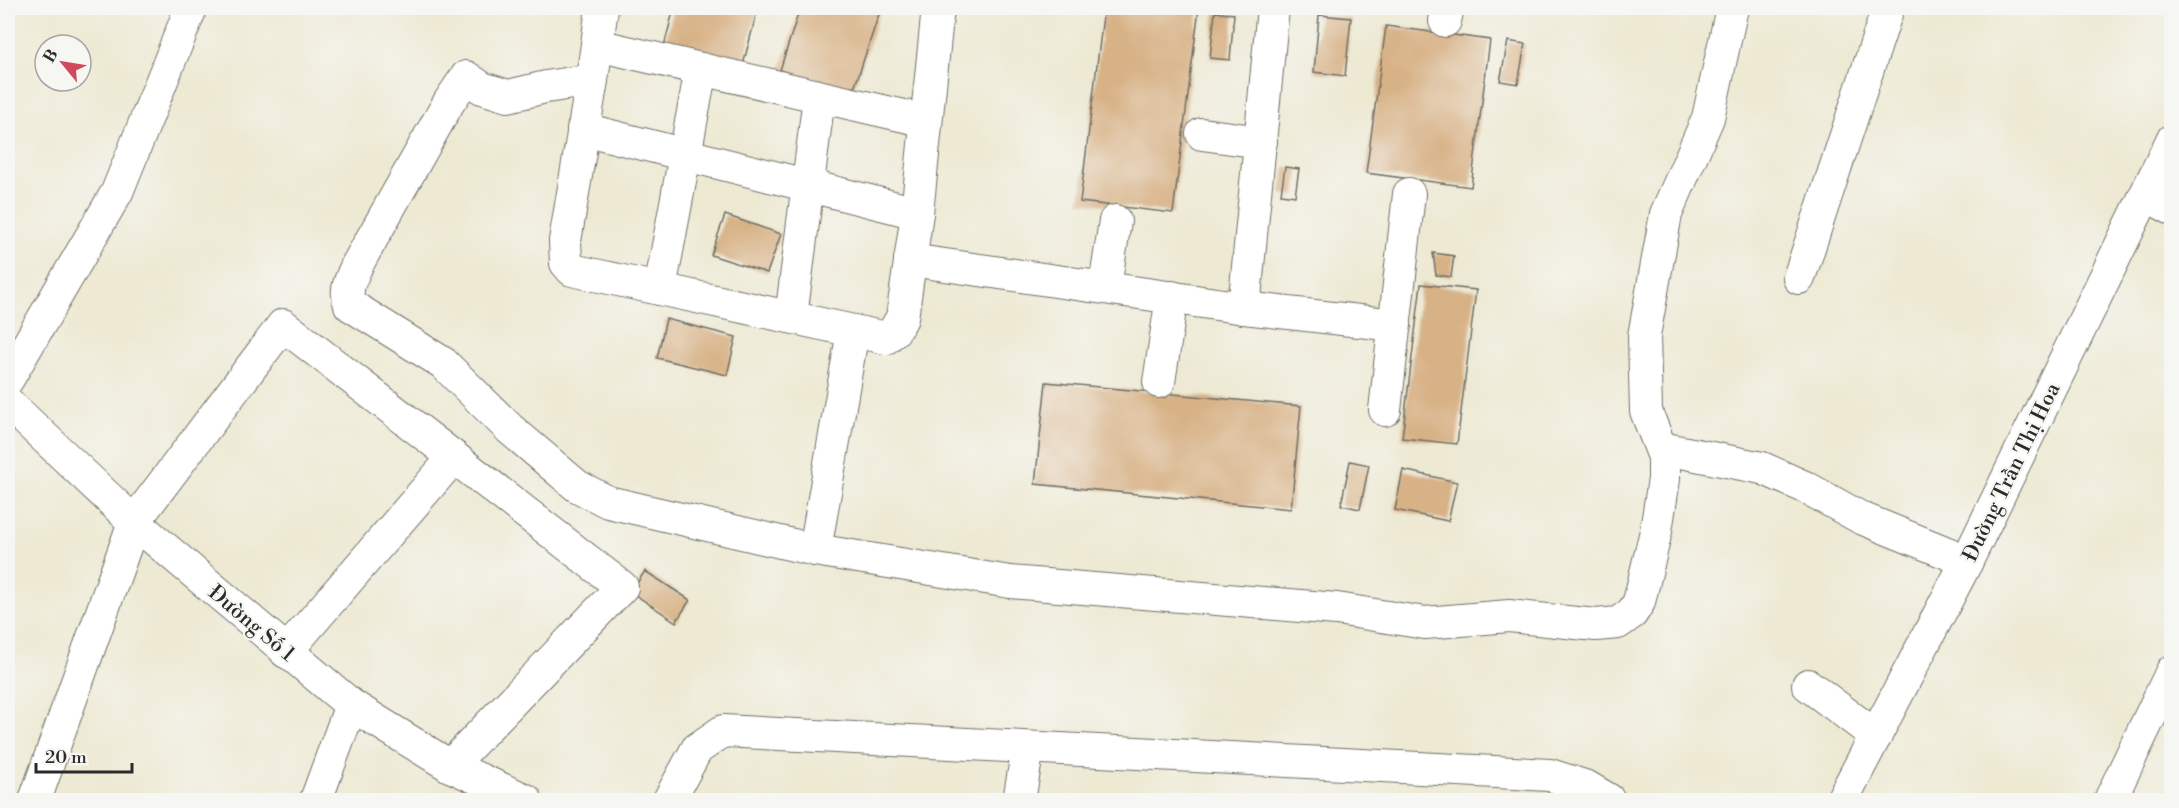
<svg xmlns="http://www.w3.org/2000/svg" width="2179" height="808" viewBox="0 0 2179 808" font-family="'Libre Bodoni',serif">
  <rect width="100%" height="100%" fill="#f6f6f2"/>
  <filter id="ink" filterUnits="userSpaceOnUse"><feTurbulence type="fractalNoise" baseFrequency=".0167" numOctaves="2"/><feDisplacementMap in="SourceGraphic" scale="12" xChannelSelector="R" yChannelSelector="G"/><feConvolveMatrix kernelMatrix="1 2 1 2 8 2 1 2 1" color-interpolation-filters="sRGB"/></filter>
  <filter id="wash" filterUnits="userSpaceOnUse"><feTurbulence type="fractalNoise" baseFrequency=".008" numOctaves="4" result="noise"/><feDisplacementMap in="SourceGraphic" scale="24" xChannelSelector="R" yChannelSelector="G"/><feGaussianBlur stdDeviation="1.35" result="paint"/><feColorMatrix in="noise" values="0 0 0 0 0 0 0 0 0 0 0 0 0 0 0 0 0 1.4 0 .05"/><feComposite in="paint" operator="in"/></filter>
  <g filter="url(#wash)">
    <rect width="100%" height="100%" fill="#ede9d3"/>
    <g id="blocks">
      <g fill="#d8b287">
        <polygon points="674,8 758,8 743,65 664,46"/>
        <polygon points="800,8 881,8 852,95 780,70"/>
        <polygon points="1104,8 1199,8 1173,213 1080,202"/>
        <polygon points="1215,12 1234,14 1230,60 1210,58"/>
        <polygon points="1319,15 1351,18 1345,76 1314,72"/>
        <polygon points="1386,26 1490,40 1471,187 1366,173"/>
        <polygon points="1508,41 1525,44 1518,84 1500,81"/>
        <polygon points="1285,167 1299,169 1295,196 1281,194"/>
        <polygon points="725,215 781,234 767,273 711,255"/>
        <polygon points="1433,253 1454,256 1451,277 1436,275"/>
        <polygon points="1421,284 1476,290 1457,444 1402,438"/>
        <polygon points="666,319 736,337 727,375 657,358"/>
        <polygon points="1046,382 1301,406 1291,509 1035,484"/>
        <polygon points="1350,461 1369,465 1360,509 1341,505"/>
        <polygon points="1403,470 1457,482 1448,521 1395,510"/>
        <polygon points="645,571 690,600 676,622 631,592"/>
      </g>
    </g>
  </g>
  <g filter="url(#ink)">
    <use href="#blocks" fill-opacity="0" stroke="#6f6e66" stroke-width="1.5"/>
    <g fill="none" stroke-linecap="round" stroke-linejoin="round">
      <g stroke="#6f6e66" stroke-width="34">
        <g id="minor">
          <path d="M602 8 592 80 546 87 508 96 482 88 466 77 449 102 357 265C351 279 344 290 350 305L443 363 510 429 577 486 608 502 815 550 1010 582 1337 609 1425 623 1509 616 1596 625 1618 623 1632 613 1639 602 1656 531 1664 479V457L1646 411 1644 336 1666 214 1708 118 1732 8"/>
          <polyline points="1445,21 1448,8"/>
          <polyline points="597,45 926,121"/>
          <polyline points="592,80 565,241 566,263 572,270 886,338 894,331 902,318 917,213 938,8"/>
          <polyline points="583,129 917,213"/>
          <polyline points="1202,134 1261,142"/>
          <polyline points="2146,195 2172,209"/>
          <polyline points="910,260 1244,308 1395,325"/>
          <polyline points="1799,278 1888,8"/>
          <polyline points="1105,287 1115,221"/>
          <polyline points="660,289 701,69"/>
          <polyline points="1244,308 1273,8"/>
          <polyline points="791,317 819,97"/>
          <polyline points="8,379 117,192 191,8"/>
          <polyline points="1159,382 1172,297"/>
          <polyline points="8,403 134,522 351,705 450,766 526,800"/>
          <polyline points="1385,410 1409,194"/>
          <polyline points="1661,448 1762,468 1807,488 1861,518 1967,561"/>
          <polyline points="815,550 853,331"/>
          <polyline points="286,652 454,457"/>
          <polyline points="1808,685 1876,736"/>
          <polyline points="35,800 134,522 283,325 622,587 450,766"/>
          <polyline points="316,800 351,705"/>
          <polyline points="669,800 697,749 723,731 1550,775 1587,787 1609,800"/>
          <polyline points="1019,800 1028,748"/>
          <polyline points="1842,800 1967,561 2172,140"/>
          <polyline points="2110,800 2172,671"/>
        </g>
      </g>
      <use href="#minor" stroke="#fff" stroke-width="32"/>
    </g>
  </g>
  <g text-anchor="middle" stroke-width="4.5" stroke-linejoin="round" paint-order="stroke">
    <g font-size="21" fill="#2b2b2b" stroke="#f6f6f2">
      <text transform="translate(2011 472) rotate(-64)" y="7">Đường Trần Thị Hoa</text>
      <text transform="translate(252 623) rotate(40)" y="7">Đường Số 1</text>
    </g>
  </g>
  <rect width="2179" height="808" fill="none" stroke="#f6f6f2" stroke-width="30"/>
  <g transform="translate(63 63) rotate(300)"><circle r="28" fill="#f6f6f2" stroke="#a5a5a2" stroke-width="1.5"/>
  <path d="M0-4.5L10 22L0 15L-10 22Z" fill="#d1495b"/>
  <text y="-9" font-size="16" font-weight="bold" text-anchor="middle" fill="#2b2b2b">B</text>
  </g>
  <path d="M36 763v9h96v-9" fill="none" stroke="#2b2b2b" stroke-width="3"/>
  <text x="45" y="763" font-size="18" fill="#2b2b2b" stroke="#f6f6f2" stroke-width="4.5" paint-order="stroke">20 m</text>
</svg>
